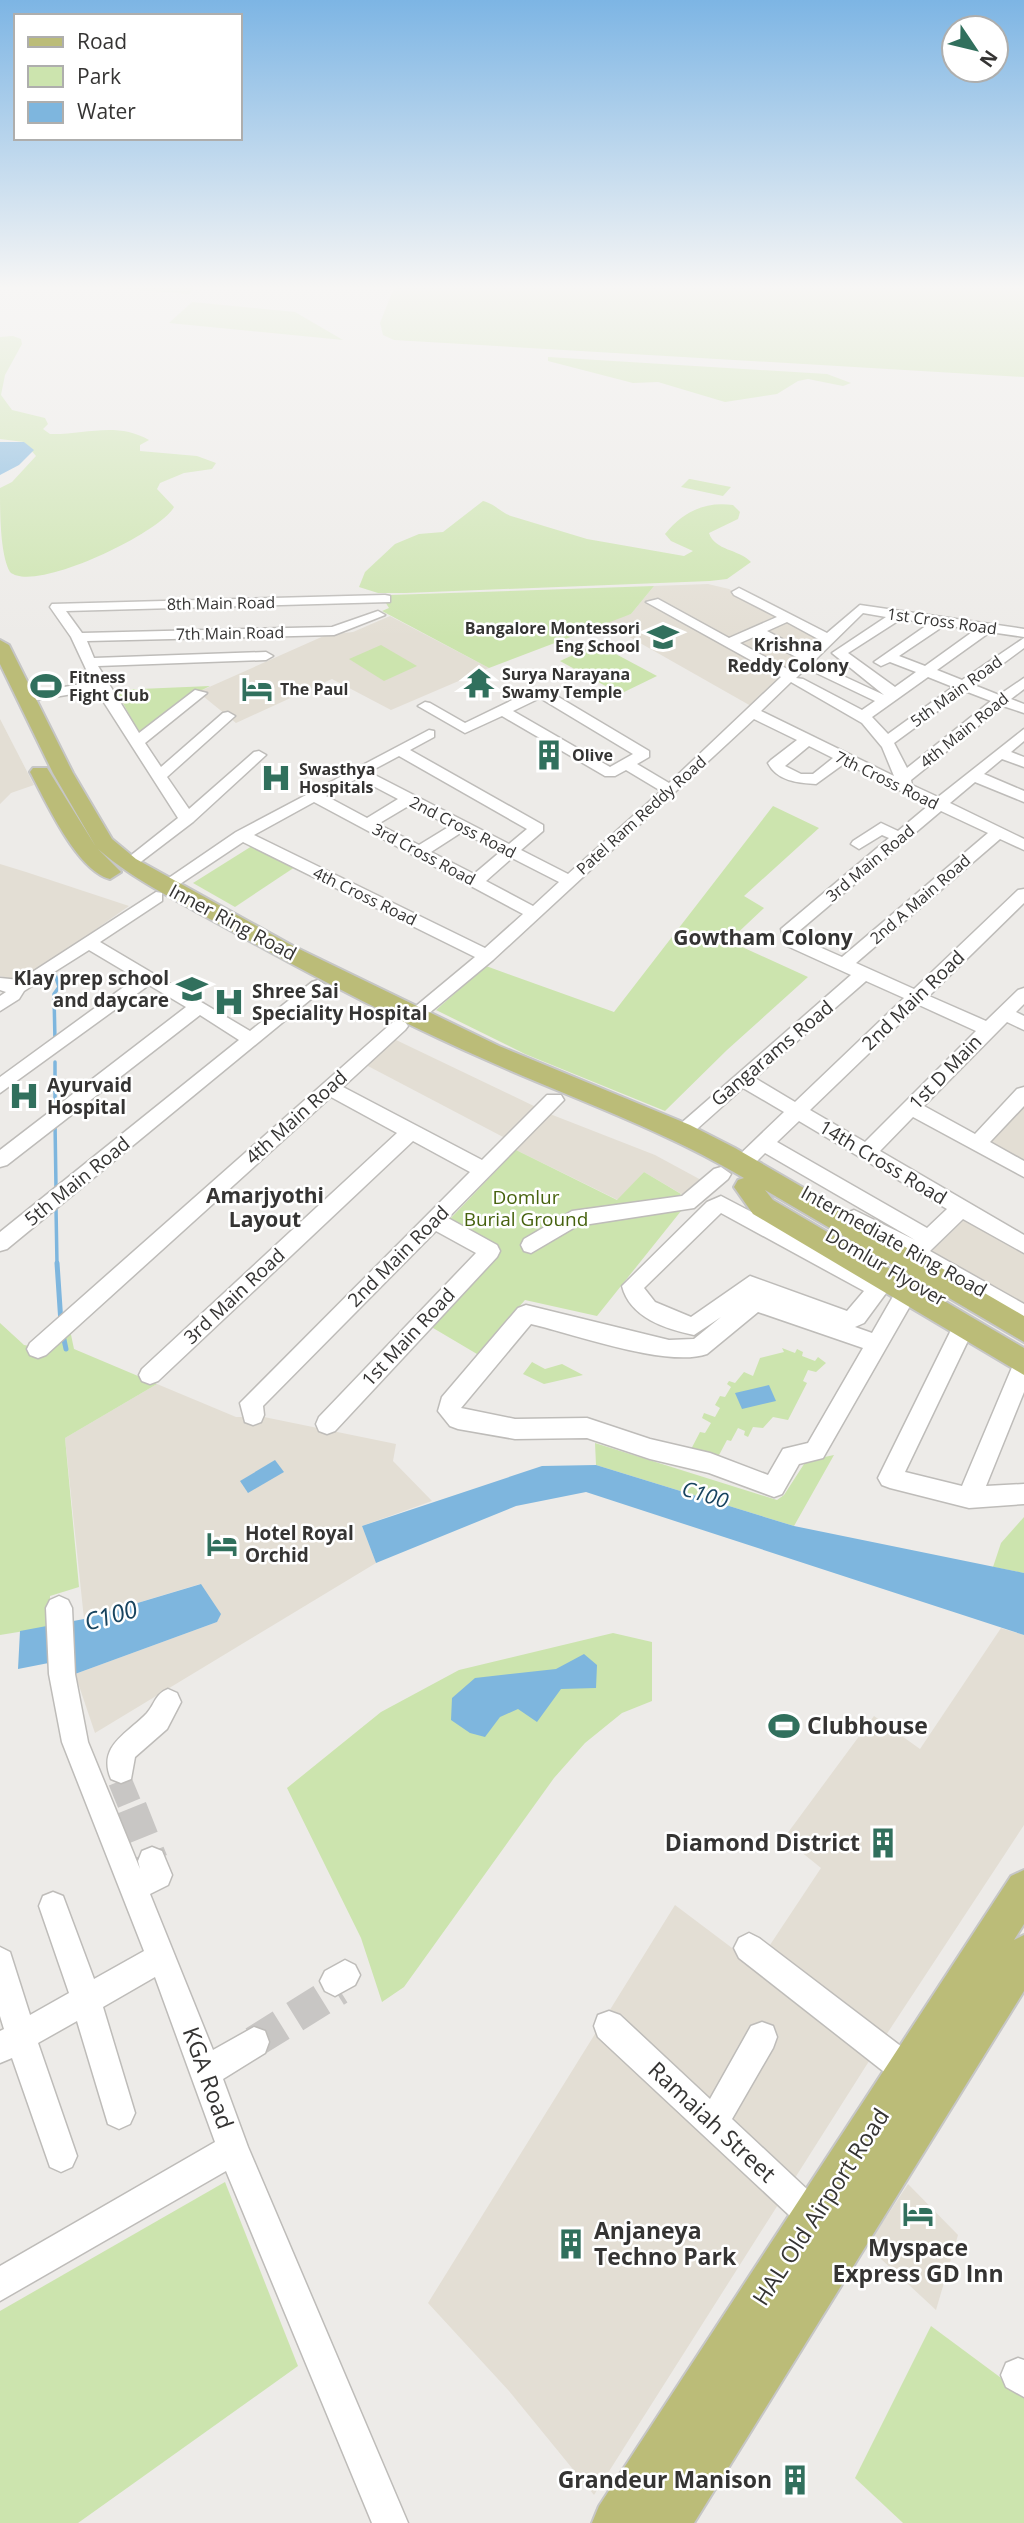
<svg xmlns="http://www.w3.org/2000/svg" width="1024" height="2523" viewBox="0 0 1024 2523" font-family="'Open Sans',sans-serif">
  <rect width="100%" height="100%" fill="#edebe8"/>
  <g fill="#e3ded4">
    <polygon points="708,584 729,589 825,640 751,706 603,622 631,614 654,586"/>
    <polygon points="390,616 489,668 391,710 332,679 236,723 198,692 326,635 353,632"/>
    <polygon points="0,719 34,785 11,793 0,804"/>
    <polygon points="0,864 26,872 129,906 21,982 0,976"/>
    <polygon points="394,1039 536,1107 505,1138 366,1065"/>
    <polygon points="1024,1107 1024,1167 985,1146"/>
    <polygon points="550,1114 655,1155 703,1181 685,1196 644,1172 618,1200 516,1150"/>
    <polygon points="965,1219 1024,1253 1024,1306 931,1252"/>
    <polygon points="157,1384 236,1417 264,1417 396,1444 393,1461 432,1501 362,1526 376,1563 95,1733 75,1674 217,1622 200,1584 84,1619 65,1438"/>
    <polygon points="1001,1628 1024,1635 1024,1825 871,2058 594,2495 509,2391 428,2303 675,1905 756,1966 821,1868 784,1838 874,1716 920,1749"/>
    <polygon points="908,2184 958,2235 936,2310 867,2246"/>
  </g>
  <g fill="#cce4ae">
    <polygon points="72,285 196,285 189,294"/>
    <polygon points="395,285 1024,285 1024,377 394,340 383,335 380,323"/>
    <polygon points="192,302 295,312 343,340 169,323"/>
    <path d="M13 336 21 339 22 344 5 375 1 395 12 410 45 418 48 424 43 429 50 434C84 435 116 421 149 440L140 445V451L197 456 216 463 212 469 184 473 160 483 157 489 174 507C160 533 34 594 10 572 0 554 0 512 0 488L12 482 36 456 24 442 0 439V337Z"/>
    <polygon points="548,357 827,374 851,383 843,386 808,379 798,381 777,394 725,402 658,382 633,383 548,361"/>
    <polygon points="689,479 690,479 731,487 723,496 681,487"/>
    <path d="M483 501C495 504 500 512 511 516L587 539 684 556 693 551 671 541 665 534C683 512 705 501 733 505L740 512 738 519 709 533C715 551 739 549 751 562L727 579 710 581 405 593H378L359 587 365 572 395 544 419 534 443 532Z"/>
    <polygon points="654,586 631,614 489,668 382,611 389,608 384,600 390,595"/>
    <polygon points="597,644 657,676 620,694 560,661"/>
    <polygon points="381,645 417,666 384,681 349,659"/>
    <polygon points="210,686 198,692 140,735 116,690"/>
    <polygon points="773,806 819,828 744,896 764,908 729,941 808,977 727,1050 665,1111 525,1054 436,1010 486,966 614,1012"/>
    <polygon points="252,846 295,867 235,907 193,883"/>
    <polygon points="516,1150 617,1200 644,1172 681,1194 668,1208 681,1211 597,1316 525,1300 477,1354 428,1325 499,1249 448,1221"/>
    <polygon points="0,1323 24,1345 47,1349 70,1330 74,1349 157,1384 65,1438 79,1587 50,1596 49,1627 0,1635"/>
    <polygon points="782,1348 795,1353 797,1349 803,1352 802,1356 815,1361 818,1357 826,1363 816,1372 808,1370 803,1381 807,1383 788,1420 773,1417 763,1428 753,1427 748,1437 744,1435 745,1431 738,1428 731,1441 727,1440 718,1457 688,1455 700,1432 705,1433 711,1423 702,1418 704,1413 715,1417 720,1408 715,1405 720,1396 725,1397 731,1387 727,1384 729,1381 735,1383 744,1372 753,1376 760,1358 784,1352"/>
    <polygon points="532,1362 545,1369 562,1364 583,1375 544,1384 523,1374"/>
    <polygon points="595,1443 777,1500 784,1495 806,1461 834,1455 794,1526 596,1465"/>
    <polygon points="1024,1517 1024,1573 993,1567 1001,1543"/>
    <polygon points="613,1633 652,1642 652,1701 622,1713 585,1743 554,1778 404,1987 382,2002 361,1938 287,1788 381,1712 459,1670"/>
    <polygon points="225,2182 298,2366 78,2523 0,2523 0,2311"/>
    <polygon points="931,2326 1024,2395 1024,2523 903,2523 855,2478"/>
  </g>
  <g fill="#7eb6de">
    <polygon points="0,442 24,442 34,450 19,465 0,475"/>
    <polygon points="769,1385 776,1401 742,1409 735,1393"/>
    <polygon points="275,1460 284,1472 248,1493 240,1481"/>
    <polygon points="596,1465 794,1526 1024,1573 1024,1635 586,1492 516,1506 376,1563 362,1526 542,1466"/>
    <polygon points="201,1584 221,1614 217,1622 75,1674 74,1658 18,1669 20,1631 84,1619"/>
    <polygon points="584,1654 597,1665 596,1688 561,1689 537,1722 518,1709 500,1717 485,1737 470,1733 451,1720 452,1698 475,1678 556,1669"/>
  </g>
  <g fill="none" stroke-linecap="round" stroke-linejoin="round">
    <g stroke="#7eb6de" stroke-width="3.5">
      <polyline points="54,971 59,987 54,994 55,1041"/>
      <polyline points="55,1062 55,1113"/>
      <polyline points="55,1122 56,1188"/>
      <polyline points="56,1208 57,1264"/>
    </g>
    <g stroke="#7eb6de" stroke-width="5">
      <polyline points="57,1263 61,1323"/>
      <polyline points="63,1335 66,1349"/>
    </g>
    <polyline stroke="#c8c6c4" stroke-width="24" stroke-dasharray="24 12" stroke-linecap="butt" points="120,1781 132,1810"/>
    <g stroke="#c8c6c4" stroke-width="32" stroke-dasharray="32 16" stroke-linecap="butt">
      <polyline points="131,1808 152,1861"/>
      <polyline points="254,2042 339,1989"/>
    </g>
    <g stroke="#bebcb9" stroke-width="3">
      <g id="minor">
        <path d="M739 588 827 633 860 605 1024 629V637L990 632 937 670 962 680 1024 638V648L974 685 999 695 1024 678V689L1011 699 1024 704V713L1003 706 911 780 912 785 938 797 1024 729V741L1011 752 1024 757V767L1002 759 984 774 1024 791V802L975 782 950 803 1024 839V850L1000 839 856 963 914 989 1018 890 1024 889V903L929 996 986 1021 1018 990 1024 988V1004L1016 1012 1024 1016V1030L1007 1022 924 1106 975 1134 1017 1089 1024 1087V1106L990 1142 1024 1161V1177L913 1117 880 1151 1024 1235V1253L963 1219 930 1251 1024 1304V1323L847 1223 844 1218 847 1213 854 1210 915 1240 765 1153 749 1169H735L732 1164 735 1159 784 1112 743 1088 688 1137 681 1139 671 1132 851 975 785 945 781 929 889 838 882 835 859 849 851 844 853 841 881 823 898 831 929 805 845 763 816 784C798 783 777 781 768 763L771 760 797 740 754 719 493 960 422 1019H410L407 1015 410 1011 475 957 243 842 171 890 165 891 157 886 236 832 429 730 434 731V737L410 750 543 825V831L521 850 568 874 661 791 626 770 615 776H605L502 716 465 733 418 706 425 702 430 703 465 723 535 689H545L649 751V757L637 764 669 783 781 677 646 602 658 599 729 638 777 617 734 595 732 592ZM863 613 886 617 832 653 884 695 813 662ZM901 619 930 623 874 662 881 666 890 662 916 672 895 687 848 653ZM787 622 820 640 807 652 767 631ZM945 625 975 630 925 666 899 656ZM756 636 800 659 789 670 740 643ZM807 667 808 669 875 701 862 710 803 679 796 678ZM928 677 953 687 888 734 872 717ZM791 682 862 723 882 747 894 776 761 711ZM965 691 991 701 907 768 894 743ZM540 698 633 754 610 767 513 711ZM809 746 833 758 813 774H801L785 766ZM399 756 527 829 509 844 369 772ZM358 778 398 799 367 818 326 796ZM314 802 523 914 485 948 254 835ZM410 805 450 826 419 845 378 824ZM941 811 988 833 842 957 799 938V931ZM462 832 500 852 474 874 431 852ZM512 858 559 882 533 906 486 881ZM866 981 904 998 795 1102 755 1078ZM919 1005 976 1031 865 1142 810 1110ZM799 1121 947 1209 927 1228 777 1142Z"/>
        <polygon points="385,595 390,596 390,602 66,611 82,633 332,627 378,611 385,615 334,635 87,641 94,658 266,652 273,656 266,660 98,666 139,733 195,690 207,693 145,743 161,767 223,713 228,712 235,716 167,777 189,809 254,752 259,751 266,755 193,822 134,867 128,869 120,864 178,818 96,690 25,702 18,698 25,694 92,682 71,637 50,607 52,604"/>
        <polygon points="156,892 162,893 162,901 100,942 250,1031 312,982 318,980 327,986 7,1249 0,1251 0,1232 239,1040 200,1015 7,1165 0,1167 0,1150 186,1007 149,985 0,1093 0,1077 136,978 89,950 24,991 19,999 0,1011 0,996 6,992 0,990 0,978 20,980"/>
        <polygon points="399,1020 405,1022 408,1026 405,1030 343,1087 482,1160 547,1095 561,1095 564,1100 448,1218 497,1245 500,1251 497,1257 335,1431 327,1434 319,1431 316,1424 319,1417 476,1253 436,1231 263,1406 264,1415 261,1422 253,1425 245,1422 240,1403 470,1172 413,1141 158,1381 150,1384 142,1381 139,1375 142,1369 397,1133 331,1097 46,1355 38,1358 30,1355 27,1349 30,1343 393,1022"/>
        <polygon points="721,1167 731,1174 728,1179 694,1208 577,1226 531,1253 524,1251 521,1245 524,1239 572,1211 682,1196 714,1169"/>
        <path d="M721 1196 875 1277 885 1271 892 1273 896 1279 892 1285 864 1323 855 1327 872 1333 899 1286H915L918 1292 823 1458 799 1464 782 1494 774 1497 709 1473 650 1459 587 1438 515 1439 458 1429 450 1426 438 1411 442 1397 518 1308 526 1305 669 1340 694 1339 721 1317 694 1335C666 1329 630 1318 622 1286L707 1202ZM721 1213 864 1291 847 1311 750 1276 691 1317 655 1302 644 1288ZM758 1312 863 1348 808 1443 783 1449 768 1475 710 1453 650 1439 587 1418 515 1419 461 1408 531 1324C574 1334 667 1368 707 1354Z"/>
        <polygon points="964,1317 972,1320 975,1326 905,1472 962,1486 1013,1365 1016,1359 1024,1356 1024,1392 986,1486 1024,1484 1024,1504 969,1508 890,1488 882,1485 878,1478 956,1320"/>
        <polygon points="59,1596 68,1600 72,1608 75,1674 88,1742 140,1869 138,1861 142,1851 152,1847 162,1851 172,1875 168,1885 150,1894 213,2050 254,2027 265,2031 269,2042 265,2053 223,2079 248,2147 408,2523 372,2523 226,2171 0,2301 0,2266 215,2142 155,1977 103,2007 135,2113 130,2124 119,2129 108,2124 77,2021 38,2043 77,2156 72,2167 61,2172 50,2167 12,2058 0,2063 0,2031 4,2029 0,2016 0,1947 10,1952 30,2015 69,1993 39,1906 43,1896 53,1892 63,1896 94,1979 144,1951 62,1742 49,1674 46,1608 50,1600"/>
        <path d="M168 1689 177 1693 181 1702 167 1729 135 1757 131 1779 121 1783 111 1779C97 1746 127 1734 147 1713 155 1704 155 1694 168 1689Z"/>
        <polygon points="749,1933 759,1938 919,2060 923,2071 919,2082 908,2086 897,2082 739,1958 734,1948 739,1938"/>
        <polygon points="345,1960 355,1965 360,1975 355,1985 335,1996 325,1991 320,1981 325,1971"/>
        <polygon points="609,2011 620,2015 710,2099 751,2026 762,2022 773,2026 777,2037 773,2048 732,2119 826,2207 831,2218 826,2229 815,2234 804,2229 598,2037 594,2026 598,2015"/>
        <polygon points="1018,2358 1024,2360 1024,2397 1006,2387 1001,2375 1006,2363"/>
      </g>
    </g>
    <g stroke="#c6c6c6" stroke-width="4">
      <g id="major">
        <path d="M0 640 9 645 73 773 112 839 136 859 293 946 499 1046 690 1125 735 1148 1024 1316V1342L765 1190 773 1200 1024 1348V1375L753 1214 734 1187 738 1180 744 1178C662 1129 571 1098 484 1059 397 1021 311 975 228 929 184 904 136 882 98 849L121 872 110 879C76 870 46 801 30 772L33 768H47L96 847 53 773 0 664Z"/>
        <polygon points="1024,1870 1024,1924 1014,1940 1024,1935 1024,1991 694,2523 592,2523 599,2506 1011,1876"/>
      </g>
    </g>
    <use href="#minor" fill="#fff" fill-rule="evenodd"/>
    <use href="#major" fill="#bbbc78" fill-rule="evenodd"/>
  </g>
  <linearGradient id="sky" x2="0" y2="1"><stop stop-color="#7db5e4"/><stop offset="0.45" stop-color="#f7f6f5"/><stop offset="1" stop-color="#f7f6f5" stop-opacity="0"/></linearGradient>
  <rect width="1024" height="638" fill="url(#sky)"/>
  <defs>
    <g id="school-bare" transform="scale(2.415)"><path d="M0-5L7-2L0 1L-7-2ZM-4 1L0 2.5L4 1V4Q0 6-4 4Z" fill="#31705d" stroke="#fff" stroke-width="2.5" paint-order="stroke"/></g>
    <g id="temple-bare" transform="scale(2.415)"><path d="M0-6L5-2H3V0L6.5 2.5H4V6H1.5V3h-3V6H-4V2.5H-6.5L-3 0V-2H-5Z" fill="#31705d" stroke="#fff" stroke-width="2.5" paint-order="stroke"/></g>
    <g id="stadium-bare" transform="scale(2.415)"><path d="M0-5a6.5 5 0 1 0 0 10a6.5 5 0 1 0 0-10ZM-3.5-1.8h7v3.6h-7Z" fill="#31705d" stroke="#fff" stroke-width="2.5" paint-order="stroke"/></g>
    <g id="hotel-bare" transform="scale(2.415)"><path d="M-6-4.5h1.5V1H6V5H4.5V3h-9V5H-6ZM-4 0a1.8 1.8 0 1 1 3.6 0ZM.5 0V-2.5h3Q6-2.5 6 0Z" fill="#31705d" stroke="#fff" stroke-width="2.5" paint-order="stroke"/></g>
    <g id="building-bare" transform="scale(2.415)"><path d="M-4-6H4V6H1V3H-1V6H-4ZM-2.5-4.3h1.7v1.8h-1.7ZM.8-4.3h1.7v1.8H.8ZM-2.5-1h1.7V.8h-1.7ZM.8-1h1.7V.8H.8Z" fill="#31705d" stroke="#fff" stroke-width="2.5" paint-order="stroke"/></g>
    <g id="hospital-bare" transform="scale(2.415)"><path d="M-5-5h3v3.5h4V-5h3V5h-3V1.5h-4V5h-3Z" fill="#31705d" stroke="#fff" stroke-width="2.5" paint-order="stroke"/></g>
  </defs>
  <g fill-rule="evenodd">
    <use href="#school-bare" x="663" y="637"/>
    <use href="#temple-bare" x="479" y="683"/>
    <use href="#stadium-bare" x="46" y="686"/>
    <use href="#hotel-bare" x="257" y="689"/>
    <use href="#building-bare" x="549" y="755"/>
    <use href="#hospital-bare" x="276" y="778"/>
    <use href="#school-bare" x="192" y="989"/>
    <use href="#hospital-bare" x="229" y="1002"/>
    <use href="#hospital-bare" x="24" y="1096"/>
    <use href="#hotel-bare" x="222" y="1544"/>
    <use href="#stadium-bare" x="784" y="1726"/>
    <use href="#building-bare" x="883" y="1843"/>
    <use href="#hotel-bare" x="918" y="2214"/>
    <use href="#building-bare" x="571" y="2244"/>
    <use href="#building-bare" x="795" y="2480"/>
  </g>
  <g text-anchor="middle" stroke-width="5" stroke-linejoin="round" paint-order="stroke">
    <g font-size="16" fill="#353433" stroke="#fff">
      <text transform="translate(221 603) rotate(-1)" y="6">8th Main Road</text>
      <text transform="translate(942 621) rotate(8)" y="6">1st Cross Road</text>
      <text transform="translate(230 633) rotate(-1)" y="6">7th Main Road</text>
      <text transform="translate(956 691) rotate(-36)" y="6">5th Main Road</text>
      <text transform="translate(964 730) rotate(-39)" y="6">4th Main Road</text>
      <text transform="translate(887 780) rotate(26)" y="6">7th Cross Road</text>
      <text transform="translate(641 815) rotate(-42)" y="6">Patel Ram Reddy Road</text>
      <text transform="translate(463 827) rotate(27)" y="6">2nd Cross Road</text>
      <text transform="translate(424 854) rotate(28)" y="6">3rd Cross Road</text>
      <text transform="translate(870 863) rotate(-40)" y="6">3rd Main Road</text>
      <text transform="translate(365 896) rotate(26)" y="6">4th Cross Road</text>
      <text transform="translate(920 899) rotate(-41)" y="6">2nd A Main Road</text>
    </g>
    <g font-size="16" font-weight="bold" fill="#353433" stroke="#fff" text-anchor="start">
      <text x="640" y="634" text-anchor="end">Bangalore Montessori<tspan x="640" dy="18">Eng School</tspan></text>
      <text x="502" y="680">Surya Narayana<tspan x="502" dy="18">Swamy Temple</tspan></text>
      <text x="69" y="683">Fitness<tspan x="69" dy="18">Fight Club</tspan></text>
      <text x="280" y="695">The Paul</text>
      <text x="572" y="761">Olive</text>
      <text x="299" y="775">Swasthya<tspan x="299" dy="18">Hospitals</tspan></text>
    </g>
    <g font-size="18" font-weight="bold" fill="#353433" stroke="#fff">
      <text x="788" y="651">Krishna<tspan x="788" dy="21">Reddy Colony</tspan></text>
    </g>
    <g font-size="19" fill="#353433" stroke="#fff">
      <text transform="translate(233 922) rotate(28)" y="7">Inner Ring Road</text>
      <text transform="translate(913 1000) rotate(-44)" y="7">2nd Main Road</text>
      <text transform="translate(772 1053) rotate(-40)" y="7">Gangarams Road</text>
      <text transform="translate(945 1072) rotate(-46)" y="7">1st D Main</text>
      <text transform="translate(296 1117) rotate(-42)" y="7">4th Main Road</text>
      <text transform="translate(883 1162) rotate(31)" y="7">14th Cross Road</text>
      <text transform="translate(77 1181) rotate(-39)" y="7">5th Main Road</text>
      <text transform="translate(894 1241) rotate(29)" y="7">Intermediate Ring Road</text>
      <text transform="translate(398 1256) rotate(-45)" y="7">2nd Main Road</text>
      <text transform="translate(886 1267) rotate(30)" y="7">Domlur Flyover</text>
      <text transform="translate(234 1296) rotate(-43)" y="7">3rd Main Road</text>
      <text transform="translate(408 1337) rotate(-47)" y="7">1st Main Road</text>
    </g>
    <g font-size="19" font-weight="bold" fill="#353433" stroke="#fff" text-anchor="start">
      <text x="169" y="985" text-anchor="end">Klay prep school<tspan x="169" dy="22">and daycare</tspan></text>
      <text x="252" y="998">Shree Sai<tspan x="252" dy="22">Speciality Hospital</tspan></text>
      <text x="47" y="1092">Ayurvaid<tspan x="47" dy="22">Hospital</tspan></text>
      <text x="245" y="1540">Hotel Royal<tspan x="245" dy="22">Orchid</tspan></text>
    </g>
    <g font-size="19" fill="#46620e" stroke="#fff">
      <text x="526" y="1204">Domlur<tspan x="526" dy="22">Burial Ground</tspan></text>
    </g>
    <g font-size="21" font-weight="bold" fill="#353433" stroke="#fff">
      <text x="763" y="945">Gowtham Colony</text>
      <text x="265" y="1203">Amarjyothi<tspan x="265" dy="24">Layout</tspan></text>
    </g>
    <g font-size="21" font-style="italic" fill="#18445f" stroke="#fff">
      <text transform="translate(705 1495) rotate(17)" y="7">C100</text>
    </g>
    <g font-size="23" font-weight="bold" fill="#353433" stroke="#fff" text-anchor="start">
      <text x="807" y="1734">Clubhouse</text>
      <text x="860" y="1851" text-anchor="end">Diamond District</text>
      <text x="594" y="2239">Anjaneya<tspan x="594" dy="26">Techno Park</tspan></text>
      <text x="918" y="2256" text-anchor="middle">Myspace<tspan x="918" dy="26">Express GD Inn</tspan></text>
      <text x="772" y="2488" text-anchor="end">Grandeur Manison</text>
    </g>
    <g font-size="23" fill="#353433" stroke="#fff">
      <text transform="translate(208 2078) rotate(70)" y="8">KGA Road</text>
      <text transform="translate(712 2122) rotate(43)" y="8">Ramaiah Street</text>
      <text transform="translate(821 2207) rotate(-57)" y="8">HAL Old Airport Road</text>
    </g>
    <g font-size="24" font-style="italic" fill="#18445f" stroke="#fff">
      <text transform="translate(111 1616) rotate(-16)" y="8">C100</text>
    </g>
  </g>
  <rect x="14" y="14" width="228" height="126" fill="#ffffff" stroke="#aeaead" stroke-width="2"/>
  <rect x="28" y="37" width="35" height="10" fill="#bbbc78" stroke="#aeaead" stroke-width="2"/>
  <text x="77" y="49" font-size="21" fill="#353433">Road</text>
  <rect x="28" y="66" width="35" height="21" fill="#cce4ae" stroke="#aeaead" stroke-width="2"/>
  <text x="77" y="84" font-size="21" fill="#353433">Park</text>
  <rect x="28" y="102" width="35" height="21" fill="#7eb6de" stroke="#aeaead" stroke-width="2"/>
  <text x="77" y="119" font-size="21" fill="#353433">Water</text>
  <g transform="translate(975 49) rotate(125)"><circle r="33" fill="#ffffff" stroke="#aeaead" stroke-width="2"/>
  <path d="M0-5L12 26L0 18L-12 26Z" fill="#31705d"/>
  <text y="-10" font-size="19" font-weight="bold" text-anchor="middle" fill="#353433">N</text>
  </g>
</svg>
